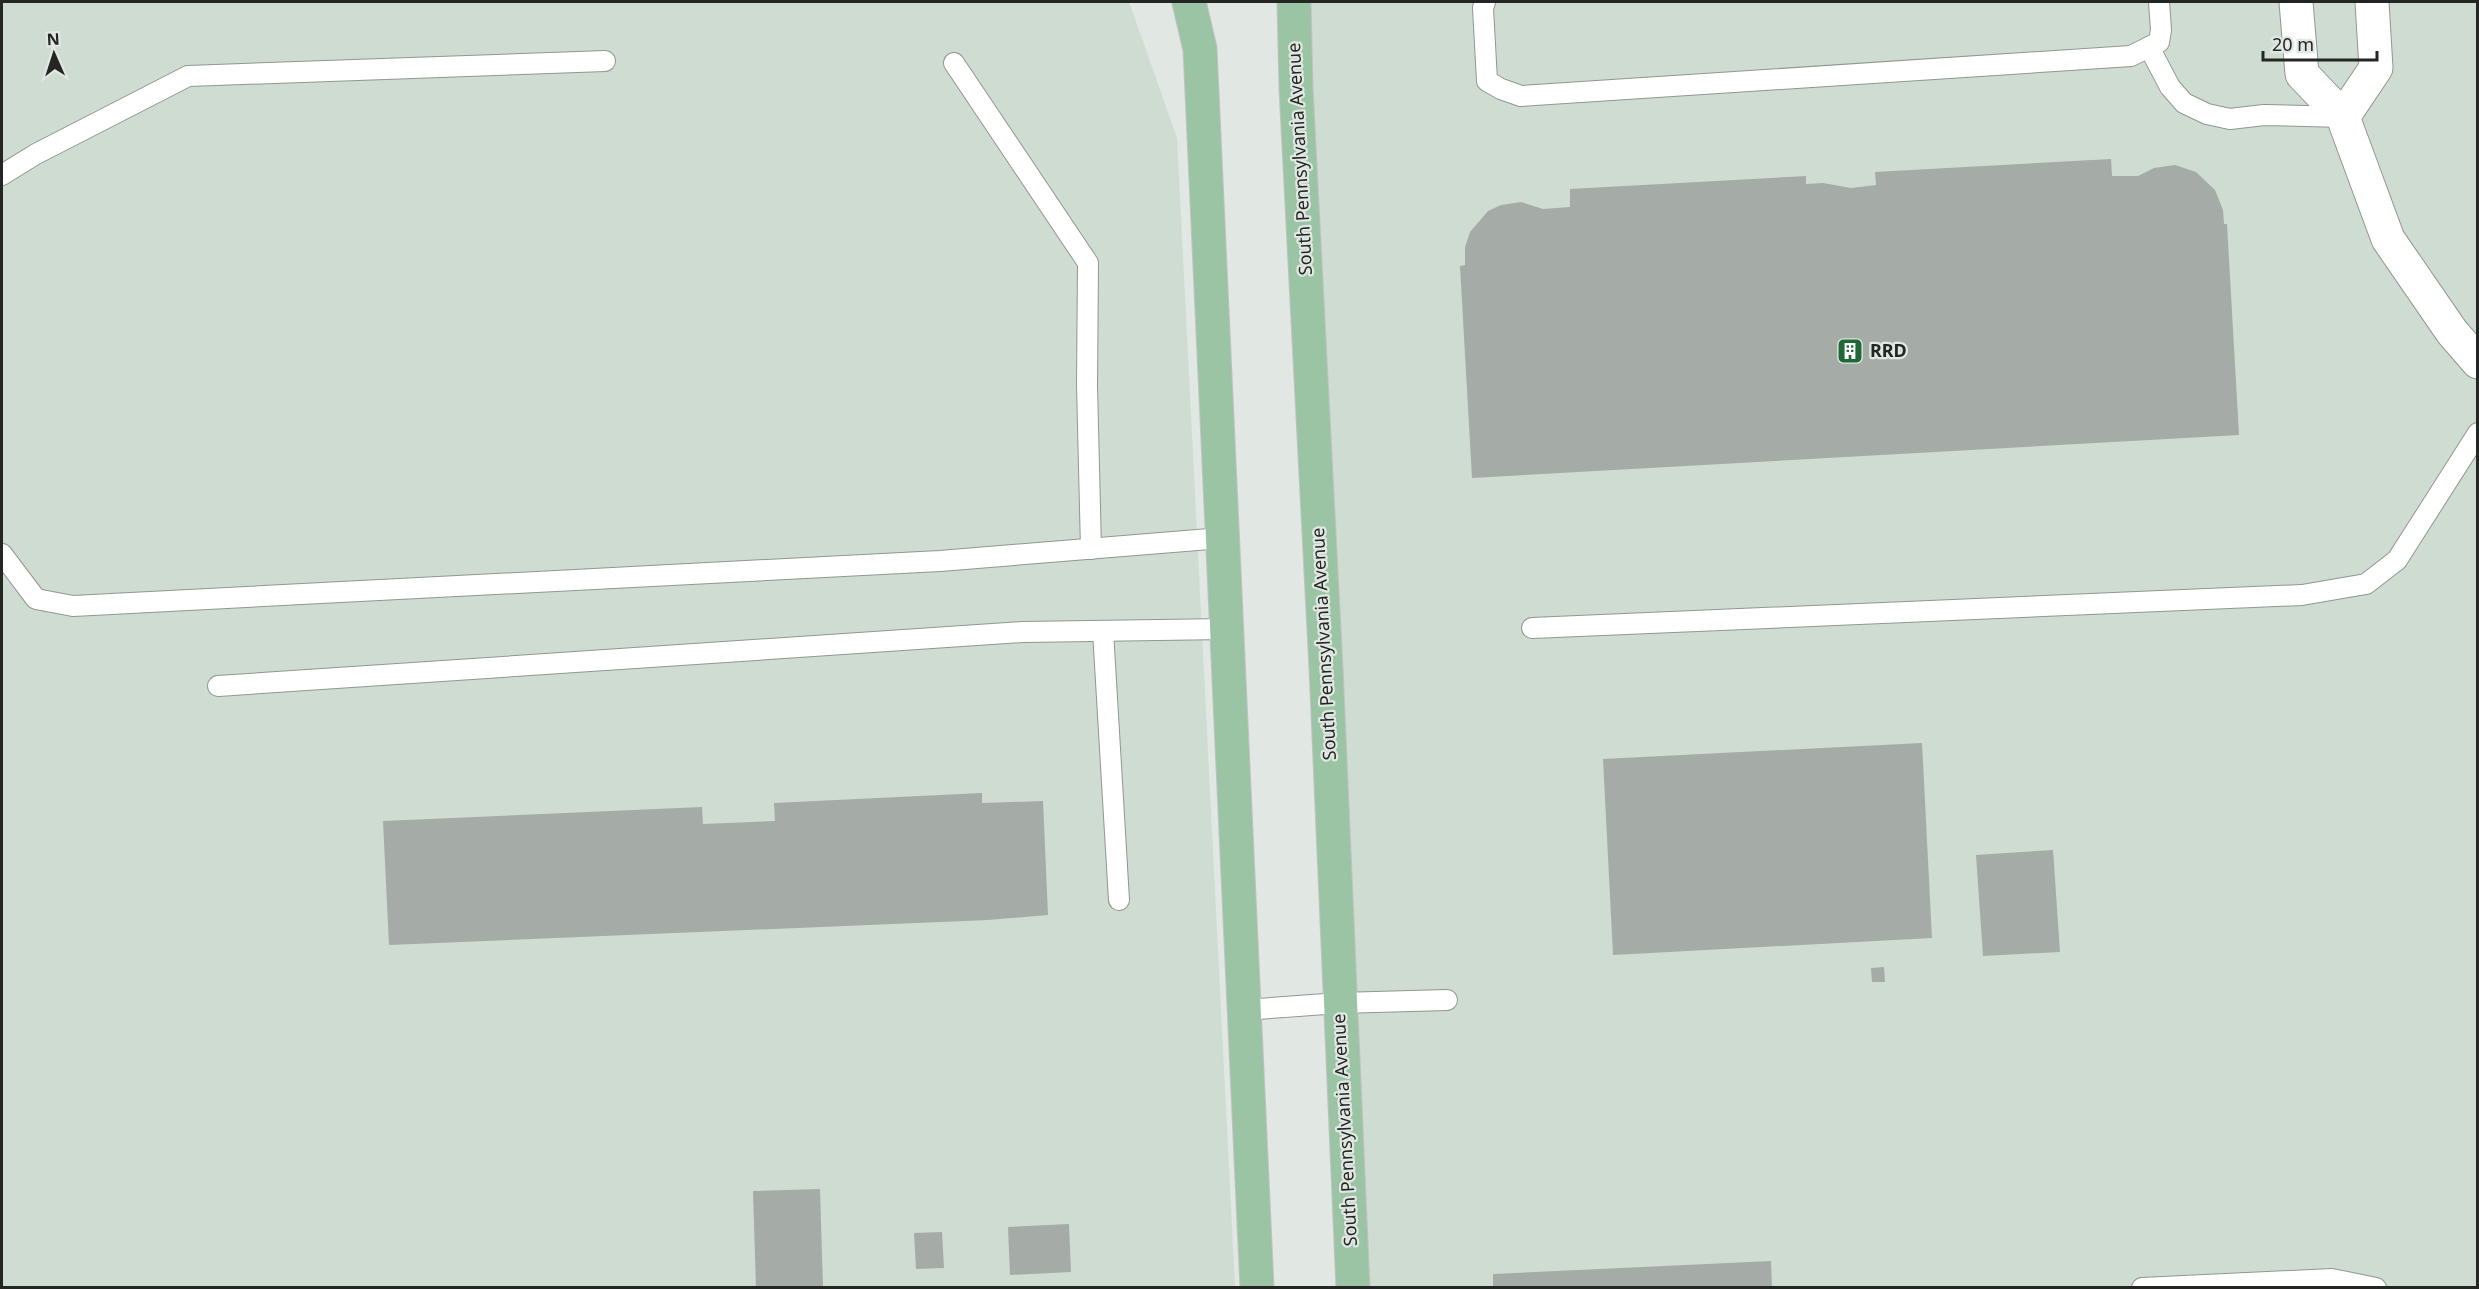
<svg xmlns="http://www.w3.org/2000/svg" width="2479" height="1289" viewBox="0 0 2479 1289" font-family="'Noto Sans',sans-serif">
  <rect width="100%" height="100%" fill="#e1e7e2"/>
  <g fill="#cfdcd1">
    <polygon points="2,2 1129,2 1177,138 1235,1287 2,1288"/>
    <polygon points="1294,2 2477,2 2477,1287 1353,1287"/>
  </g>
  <g fill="#a5aba6">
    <polygon points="2111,159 2112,176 2138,176 2154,168 2175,165 2196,172 2215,190 2223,210 2224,224 2227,224 2239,435 1472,478 1460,266 1465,265 1465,247 1470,232 1488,211 1501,205 1521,202 1543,209 1570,207 1570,189 1806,176 1806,184 1823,183 1851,188 1876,185 1875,172"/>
    <polygon points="1922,743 1932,938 1613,955 1603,759"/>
    <polygon points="982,793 982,803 1043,801 1048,915 988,920 389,945 383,821 702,807 703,824 775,821 774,803"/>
    <polygon points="2053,850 2060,952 1983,956 1976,855"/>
    <polygon points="1884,967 1885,982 1872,982 1871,968"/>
    <polygon points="820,1189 823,1288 756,1288 753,1191"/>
    <polygon points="1069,1224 1071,1272 1010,1275 1008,1227"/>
    <polygon points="942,1232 944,1268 916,1269 914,1233"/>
    <polygon points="1771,1261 1772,1288 1493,1288 1493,1274"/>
  </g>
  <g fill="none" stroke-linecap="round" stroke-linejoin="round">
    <g stroke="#919792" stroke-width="22">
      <g id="lane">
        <polyline points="1485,2 1483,8 1487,81 1501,89 1521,96 2131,56 2159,42 2161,30 2159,2"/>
        <polyline points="2149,47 2170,87 2184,103 2207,114 2230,119 2264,115 2343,117"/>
        <polyline points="954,63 1088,263 1087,385 1091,549"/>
        <polyline points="2,175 36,154 188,76 605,61"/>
        <polyline points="2,554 36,599 73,606 940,561 1222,538"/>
        <polyline points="1532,628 2302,595 2366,584 2397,560 2478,433"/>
        <polyline points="1103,631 1119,900"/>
        <polyline points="218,686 1023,632 1226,629"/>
        <polyline points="1244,1010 1339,1003 1447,1000"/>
        <polyline points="2142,1288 2332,1279 2376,1288"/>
      </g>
    </g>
    <g stroke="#919792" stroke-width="35">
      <g id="street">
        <polyline points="2296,2 2302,74 2343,117 2388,239 2452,332 2478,362"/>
        <polyline points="2343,117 2376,68 2372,2"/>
      </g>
    </g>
    <g stroke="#c2c2c2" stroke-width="35">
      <g id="primary">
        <polyline points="1189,2 1200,49 1257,1288"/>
        <polyline points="1294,2 1296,88 1326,668 1353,1288"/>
      </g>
    </g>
    <use href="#lane" stroke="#fff" stroke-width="20"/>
    <use href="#street" stroke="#fff" stroke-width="33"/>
    <use href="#primary" stroke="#9bc4a4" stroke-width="33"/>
  </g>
  <defs>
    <g id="building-square" transform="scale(1.35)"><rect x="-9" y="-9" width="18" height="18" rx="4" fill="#206937" stroke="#e1e7e2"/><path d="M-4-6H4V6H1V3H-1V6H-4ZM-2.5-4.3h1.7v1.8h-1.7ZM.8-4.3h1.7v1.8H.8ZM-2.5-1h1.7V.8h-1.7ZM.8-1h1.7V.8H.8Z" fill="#fff"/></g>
  </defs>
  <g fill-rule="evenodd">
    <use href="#building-square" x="1850" y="351"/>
  </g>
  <g text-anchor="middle" stroke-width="4.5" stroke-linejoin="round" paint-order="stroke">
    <g font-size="18" fill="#242624" stroke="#e1e7e2">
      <text transform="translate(1300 159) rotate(-93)" y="6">South Pennsylvania Avenue</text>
      <text transform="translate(1324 644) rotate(-93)" y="6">South Pennsylvania Avenue</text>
      <text transform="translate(1345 1130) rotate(-93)" y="6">South Pennsylvania Avenue</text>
    </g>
    <g font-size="18" font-weight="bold" fill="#242624" stroke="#e1e7e2" text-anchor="start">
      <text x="1870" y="357">RRD</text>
    </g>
  </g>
  <rect width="2479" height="1289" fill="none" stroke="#242624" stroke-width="6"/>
  <g transform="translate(54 54) rotate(357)" stroke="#e1e7e2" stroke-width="4.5" paint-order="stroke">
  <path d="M0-4.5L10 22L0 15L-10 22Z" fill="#242624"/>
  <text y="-9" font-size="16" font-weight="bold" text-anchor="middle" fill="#242624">N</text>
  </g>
  <path d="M2263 51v9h114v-9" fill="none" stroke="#242624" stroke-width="3"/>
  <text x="2272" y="51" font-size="18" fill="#242624" stroke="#e1e7e2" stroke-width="4.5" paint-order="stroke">20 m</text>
</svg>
